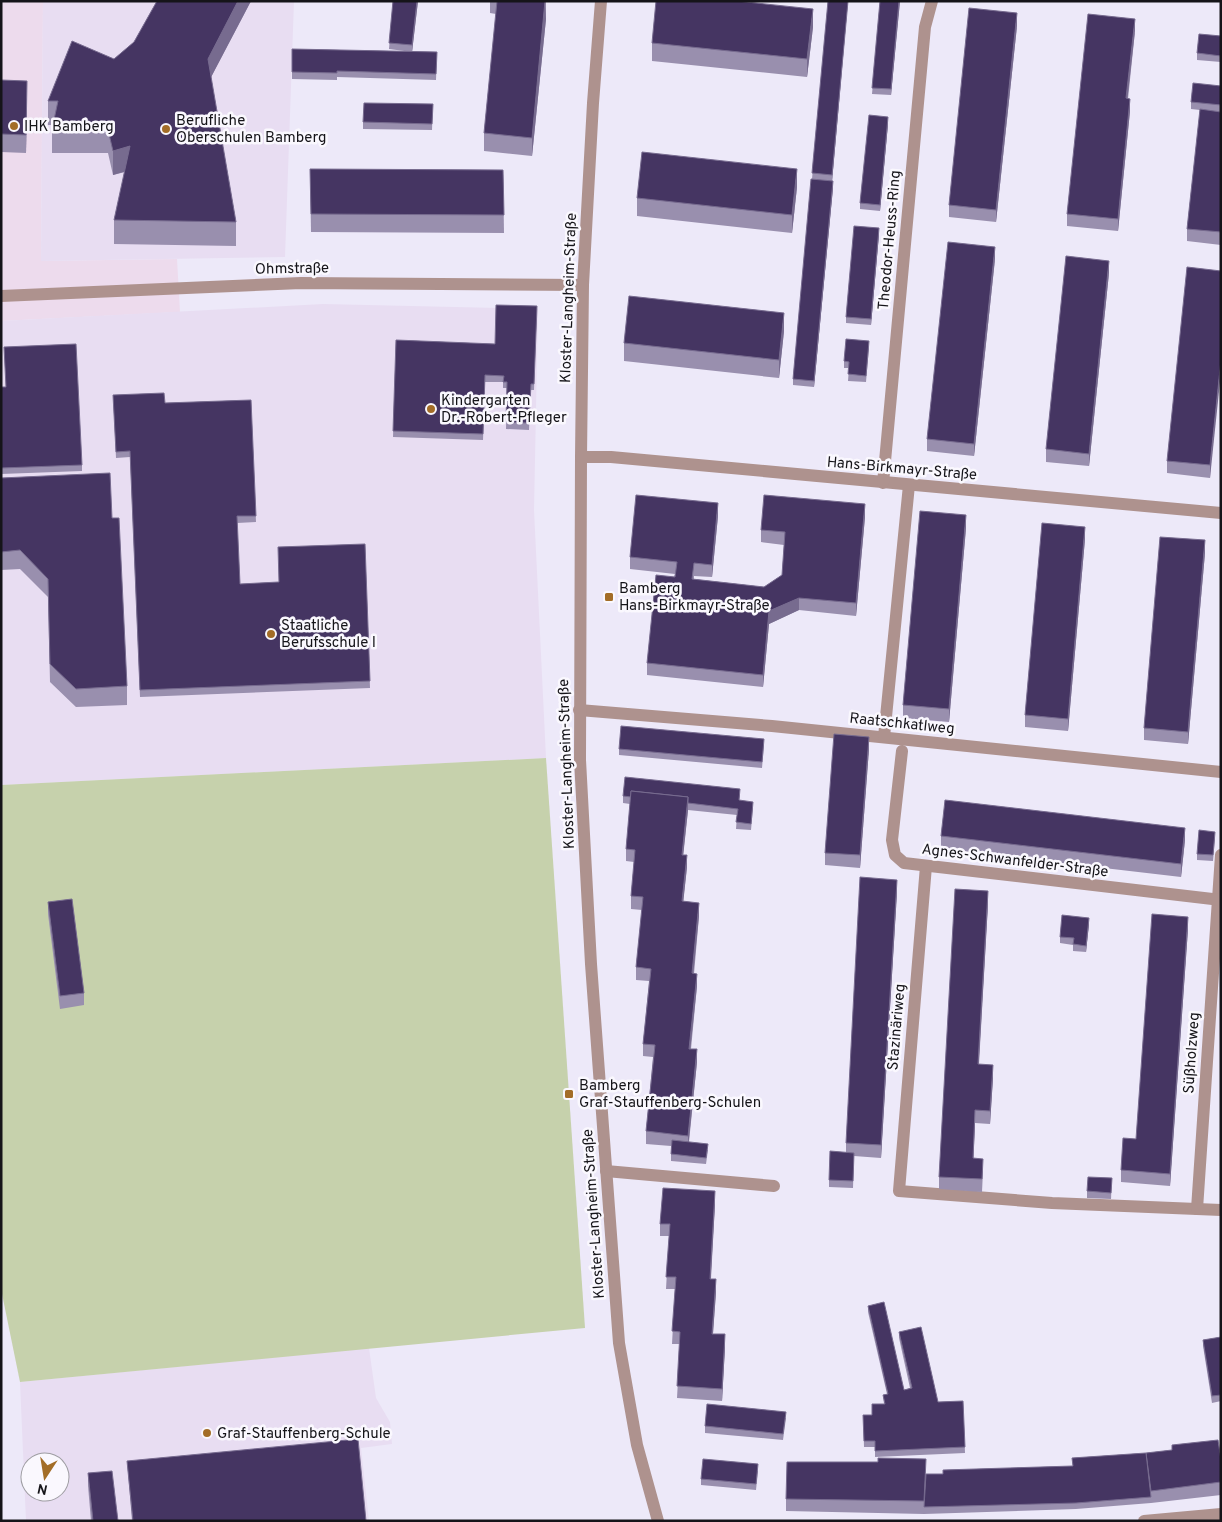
<svg xmlns="http://www.w3.org/2000/svg" width="1222" height="1522" viewBox="0 0 1222 1522" font-family="Overpass,sans-serif">
  <rect width="100%" height="100%" fill="#ede9f9"/>
  <polygon fill="#eddbed" points="1,1 43,1 41,261 177,259 180,312 1,321"/>
  <g fill="#e8ddf2" fill-rule="evenodd">
    <polygon points="43,1 294,1 285,257 41,261"/>
    <polygon points="323,304 538,309 534,510 546,758 1,785 1,321"/>
    <path d="M369 1348 376 1398 390 1422 392 1444 361 1448 369 1521H26L20 1382ZM30 1462H60V1492H30Z"/>
  </g>
  <polygon fill="#c6d1ac" points="546,758 585,1328 20,1382 1,1289 1,785"/>
  <g fill="none" stroke-linecap="round" stroke-linejoin="round">
    <g stroke="#ae928e" stroke-width="12">
      <polyline points="579,710 772,726 1221,772"/>
      <polyline points="884,737 909,485"/>
      <polyline points="926,866 899,1191 1052,1203 1221,1210"/>
      <polyline points="606,1171 774,1186"/>
      <polyline points="1197,1209 1221,855"/>
    </g>
    <g stroke="#ae928e" stroke-width="12">
      <polyline points="601,1 593,103 583,285 581,457 580,760 591,964 619,1343 637,1445 658,1521"/>
      <polyline points="1,296 301,283 583,285"/>
      <polyline points="581,457 611,457 1221,513"/>
      <polyline points="883,483 925,27 932,1"/>
      <polyline points="902,751 892,840 895,855 904,863 1221,900"/>
      <polyline points="1144,1521 1221,1514"/>
    </g>
  </g>
  <g fill="#998fae">
    <polygon points="157,1 251,1 211,77 236,222 236,246 114,244 114,220 125,172 113,175 108,153 52,153 52,129 53,125 48,125 48,101 114,59 134,42"/>
    <polygon points="393,1 418,1 412,52 389,49"/>
    <polygon points="490,1 546,1 546,19 532,156 484,151 484,133 496,14 490,13"/>
    <polygon points="828,1 848,1 832,181 833,188 814,387 793,385 793,379 812,179"/>
    <polygon points="880,1 900,1 891,95 872,94"/>
    <polygon points="1017,26 996,222 949,217 949,205"/>
    <polygon points="813,27 807,77 652,61 652,43"/>
    <polygon points="1135,31 1128,99 1130,111 1118,231 1067,226 1067,214"/>
    <polygon points="1221,36 1221,62 1197,60 1197,53"/>
    <polygon points="292,49 437,52 436,80 337,77 337,80 292,79"/>
    <polygon points="1,80 27,99 26,153 1,152"/>
    <polygon points="1221,86 1221,245 1187,241 1187,229 1200,110 1191,109 1191,102"/>
    <polygon points="433,104 432,130 363,129 363,122"/>
    <polygon points="888,124 880,211 860,209 860,203"/>
    <polygon points="310,169 503,170 504,233 311,232"/>
    <polygon points="797,187 792,233 637,216 637,198"/>
    <polygon points="879,234 871,325 846,323 846,317"/>
    <polygon points="995,259 974,456 927,451 927,439"/>
    <polygon points="1221,271 1210,478 1167,473 1167,461"/>
    <polygon points="1109,273 1089,466 1046,462 1046,449"/>
    <polygon points="537,306 534,390 531,390 529,430 506,429 507,388 503,388 503,382 485,382 483,440 393,437 396,340 495,344"/>
    <polygon points="784,331 779,378 624,361 624,343"/>
    <polygon points="869,348 866,382 848,381 849,368 844,368 844,361"/>
    <polygon points="1,387 82,465 82,471 1,474"/>
    <polygon points="113,395 165,403 251,400 256,522 237,523 240,584 279,582 365,544 370,688 140,697 130,457 116,458"/>
    <polygon points="1,478 112,518 127,686 127,705 76,707 50,682 48,597 20,569 1,570"/>
    <polygon points="718,516 712,577 694,576 694,579 764,587 782,575 784,545 761,542 761,530 865,517 856,616 799,610 769,624 763,687 647,675 647,663 675,574 630,569 630,557"/>
    <polygon points="966,528 949,722 903,718 903,705"/>
    <polygon points="1085,539 1068,731 1025,727 1025,715"/>
    <polygon points="1205,553 1188,744 1144,740 1144,728"/>
    <polygon points="764,745 762,768 619,755 619,749"/>
    <polygon points="869,749 860,868 825,865 825,853"/>
    <polygon points="740,795 739,800 753,808 751,830 736,829 737,815 688,810 683,855 687,867 683,902 699,916 694,974 697,986 691,1049 697,1062 689,1142 708,1150 706,1164 671,1161 671,1146 646,1144 646,1131 653,1057 643,1056 643,1044 649,981 636,980 636,967 642,910 631,909 631,896 634,862 626,861 626,849 630,804 623,803 623,796"/>
    <polygon points="941,836 1185,840 1181,877 941,849"/>
    <polygon points="1215,838 1213,861 1197,860 1197,854"/>
    <polygon points="897,892 881,1158 854,1156 853,1188 829,1187 829,1180 846,1152 846,1143"/>
    <polygon points="48,902 84,993 84,1005 60,1009 48,914"/>
    <polygon points="988,904 979,1064 993,1078 990,1124 975,1123 973,1158 983,1171 982,1192 939,1189 939,1177"/>
    <polygon points="1089,924 1086,952 1073,951 1073,945 1060,943 1060,937"/>
    <polygon points="1188,929 1170,1186 1121,1182 1121,1170 1136,1139"/>
    <polygon points="1112,1178 1111,1199 1087,1198 1087,1191"/>
    <polygon points="715,1204 711,1279 716,1292 713,1334 725,1347 722,1401 677,1398 680,1344 672,1344 675,1289 666,1289 669,1236 660,1236 660,1224"/>
    <polygon points="868,1306 904,1390 910,1388 899,1338 899,1332 938,1402 963,1401 965,1453 875,1457 875,1447 864,1447 863,1415 872,1415 884,1404 883,1395 887,1394 868,1312"/>
    <polygon points="1221,1337 1221,1401 1212,1403 1203,1346 1203,1340"/>
    <polygon points="786,1418 783,1440 705,1433 705,1426"/>
    <polygon points="1172,1445 1221,1455 1221,1495 1151,1503 1076,1509 924,1514 786,1511 786,1499 926,1474 943,1474 943,1470 1073,1466 1072,1458 1146,1453 1172,1450"/>
    <polygon points="127,1461 366,1521 132,1521"/>
    <polygon points="758,1471 756,1490 701,1485 701,1479"/>
    <polygon points="88,1473 118,1521 91,1521 88,1486"/>
  </g>
  <g fill="#776b8f">
    <polygon points="238,1 251,1 208,83 208,59"/>
    <polygon points="417,1 418,1 412,52 412,45"/>
    <polygon points="545,1 546,19 532,156 532,138"/>
    <polygon points="848,1 832,182 832,175"/>
    <polygon points="899,1 900,1 891,95 891,89"/>
    <polygon points="813,9 813,27 807,77 807,59"/>
    <polygon points="1017,13 1017,26 996,222 996,210"/>
    <polygon points="1135,19 1135,31 1126,111 1126,98"/>
    <polygon points="27,81 27,99 26,153 26,135"/>
    <polygon points="1130,99 1130,111 1118,231 1118,219"/>
    <polygon points="888,117 888,124 880,211 880,205"/>
    <polygon points="130,146 130,170 113,175 113,151"/>
    <polygon points="797,169 797,187 792,233 792,215"/>
    <polygon points="833,181 833,188 814,387 814,381"/>
    <polygon points="879,228 879,234 871,325 871,319"/>
    <polygon points="995,247 995,259 974,456 974,444"/>
    <polygon points="1109,261 1109,273 1089,466 1089,454"/>
    <polygon points="784,313 784,331 779,378 779,360"/>
    <polygon points="1221,360 1221,372 1210,478 1210,465"/>
    <polygon points="718,503 718,516 712,577 712,565"/>
    <polygon points="865,504 865,517 856,616 856,603"/>
    <polygon points="966,515 966,528 949,722 949,709"/>
    <polygon points="1085,527 1085,539 1068,731 1068,719"/>
    <polygon points="1205,540 1205,553 1188,744 1188,732"/>
    <polygon points="799,598 799,610 769,624 763,687 763,675 769,611"/>
    <polygon points="869,737 869,749 860,868 860,855"/>
    <polygon points="688,797 688,810 682,867 682,855"/>
    <polygon points="1185,828 1185,840 1181,877 1181,864"/>
    <polygon points="687,855 687,867 682,914 682,901"/>
    <polygon points="897,880 897,892 881,1158 881,1145"/>
    <polygon points="988,891 988,904 978,1077 978,1064"/>
    <polygon points="699,903 699,916 692,986 692,973"/>
    <polygon points="1188,917 1188,929 1170,1186 1170,1174"/>
    <polygon points="1089,918 1089,924 1086,952 1086,946"/>
    <polygon points="697,974 697,986 689,1061 689,1049"/>
    <polygon points="697,1049 697,1062 688,1148 688,1136"/>
    <polygon points="993,1065 993,1078 990,1124 990,1111"/>
    <polygon points="975,1110 975,1123 973,1171 973,1158"/>
    <polygon points="715,1191 715,1204 710,1291 710,1279"/>
    <polygon points="716,1279 716,1292 712,1346 712,1334"/>
    <polygon points="725,1334 725,1347 722,1401 722,1389"/>
  </g>
  <g fill="#453562" stroke="#776b8f">
    <polygon points="157,1 238,1 208,59 236,222 114,220 130,146 113,151 108,130 52,129 58,101 48,101 72,41 114,59 134,42"/>
    <polygon points="393,1 417,1 412,45 389,43"/>
    <polygon points="497,1 545,1 532,138 484,133"/>
    <polygon points="656,1 737,1 813,9 807,59 652,43"/>
    <polygon points="828,1 848,1 832,175 812,173"/>
    <polygon points="880,1 899,1 891,89 872,88"/>
    <polygon points="969,8 1017,13 996,210 949,205"/>
    <polygon points="1088,14 1135,19 1126,98 1130,99 1118,219 1067,214"/>
    <polygon points="1199,34 1221,36 1221,56 1197,53"/>
    <polygon points="292,49 437,52 436,74 337,71 337,73 292,72"/>
    <polygon points="1,80 27,81 26,135 1,134"/>
    <polygon points="1193,83 1221,86 1221,105 1191,102"/>
    <polygon points="364,103 433,104 432,124 363,122"/>
    <polygon points="1200,109 1221,112 1221,232 1187,229"/>
    <polygon points="869,115 888,117 880,205 860,203"/>
    <polygon points="642,152 797,169 792,215 637,198"/>
    <polygon points="310,169 503,170 504,215 311,214"/>
    <polygon points="811,179 833,181 814,381 793,379"/>
    <polygon points="854,226 879,228 871,319 846,317"/>
    <polygon points="948,242 995,247 974,444 927,439"/>
    <polygon points="1066,256 1109,261 1089,454 1046,449"/>
    <polygon points="1187,267 1221,271 1221,360 1210,465 1167,461"/>
    <polygon points="629,296 784,313 779,360 624,343"/>
    <polygon points="496,305 537,306 534,384 531,384 529,423 506,422 507,382 503,382 504,376 485,375 483,434 393,431 396,340 495,344"/>
    <polygon points="846,339 869,341 866,376 848,374 849,362 844,361"/>
    <polygon points="76,344 82,465 1,468 1,387 6,387 4,347"/>
    <polygon points="164,393 165,403 251,400 256,516 237,516 240,584 279,582 278,547 365,544 370,681 140,690 130,451 116,452 113,395"/>
    <polygon points="110,473 112,518 119,518 127,686 76,689 50,664 48,579 20,550 1,552 1,478"/>
    <polygon points="636,495 718,503 712,565 694,563 692,579 764,587 782,575 785,532 761,530 764,495 865,504 856,603 799,598 769,611 763,675 647,663 656,575 675,577 677,562 630,557"/>
    <polygon points="920,511 966,515 949,709 903,705"/>
    <polygon points="1042,523 1085,527 1068,719 1025,715"/>
    <polygon points="1160,537 1205,540 1188,732 1144,728"/>
    <polygon points="621,726 764,739 762,762 619,749"/>
    <polygon points="834,734 869,737 860,855 825,853"/>
    <polygon points="625,777 740,789 739,800 753,802 751,824 736,822 738,809 688,803 688,797 631,791 631,797 623,796"/>
    <polygon points="631,791 688,797 682,855 687,855 682,901 699,903 692,973 697,974 689,1049 697,1049 688,1136 646,1131 655,1045 643,1044 651,969 636,967 643,897 631,896 635,850 626,849"/>
    <polygon points="945,800 1185,828 1181,864 941,836"/>
    <polygon points="1199,830 1215,832 1213,855 1197,854"/>
    <polygon points="860,877 897,880 881,1145 846,1143"/>
    <polygon points="955,889 988,891 978,1064 993,1065 990,1111 975,1110 973,1158 983,1159 982,1179 939,1177"/>
    <polygon points="72,899 84,993 60,996 48,902"/>
    <polygon points="1152,914 1188,917 1170,1174 1121,1170 1123,1138 1136,1139"/>
    <polygon points="1062,915 1089,918 1086,946 1073,944 1074,938 1060,937"/>
    <polygon points="672,1140 708,1144 706,1158 671,1154"/>
    <polygon points="830,1151 854,1153 853,1181 829,1180"/>
    <polygon points="1088,1177 1112,1178 1111,1193 1087,1191"/>
    <polygon points="663,1188 715,1191 710,1279 716,1279 712,1334 725,1334 722,1389 677,1386 680,1332 672,1331 676,1277 666,1277 670,1224 660,1224"/>
    <polygon points="884,1302 904,1390 912,1388 899,1332 921,1327 938,1402 963,1401 965,1447 875,1451 875,1441 864,1441 863,1415 872,1415 872,1404 885,1404 883,1395 888,1394 868,1306"/>
    <polygon points="1221,1337 1221,1395 1212,1396 1203,1340"/>
    <polygon points="707,1404 786,1412 783,1434 705,1426"/>
    <polygon points="358,1439 366,1521 133,1521 127,1461"/>
    <polygon points="1218,1440 1221,1460 1221,1482 1151,1491 1146,1453 1172,1450 1172,1445"/>
    <polygon points="1146,1453 1151,1497 1076,1503 924,1507 926,1474 943,1474 943,1470 1073,1466 1072,1458"/>
    <polygon points="878,1458 926,1459 924,1501 786,1499 787,1462 878,1462"/>
    <polygon points="703,1459 758,1464 756,1484 701,1479"/>
    <polygon points="112,1471 118,1521 93,1521 88,1473"/>
  </g>
  <g fill="#a36d27" stroke="#faf8fe" stroke-width="2">
    <circle cx="14" cy="126" r="5"/>
    <circle cx="166" cy="129" r="5"/>
    <circle cx="431" cy="409" r="5"/>
    <rect x="604" y="592" width="10" height="10" rx="2.5"/>
    <circle cx="271" cy="634" r="5"/>
    <rect x="564" y="1089" width="10" height="10" rx="2.5"/>
    <circle cx="207" cy="1433" r="5"/>
  </g>
  <g text-anchor="middle" stroke-width="5" stroke-linejoin="round" paint-order="stroke">
    <g font-size="15" fill="#151419" stroke="#faf8fe" text-anchor="start">
      <text x="176" y="125">Berufliche<tspan x="176" dy="17">Oberschulen Bamberg</tspan></text>
      <text x="24" y="131">IHK Bamberg</text>
      <text x="441" y="405">Kindergarten<tspan x="441" dy="17">Dr.-Robert-Pfleger</tspan></text>
      <text x="619" y="593">Bamberg<tspan x="619" dy="17">Hans-Birkmayr-Straße</tspan></text>
      <text x="281" y="630">Staatliche<tspan x="281" dy="17">Berufsschule I</tspan></text>
      <text x="579" y="1090">Bamberg<tspan x="579" dy="17">Graf-Stauffenberg-Schulen</tspan></text>
      <text x="217" y="1438">Graf-Stauffenberg-Schule</text>
    </g>
    <g font-size="15" fill="#151419" stroke="#faf8fe">
      <text transform="translate(889 240) rotate(-85)" y="5">Theodor-Heuss-Ring</text>
      <text transform="translate(292 268) rotate(-1)" y="5">Ohmstraße</text>
      <text transform="translate(568 298) rotate(-88)" y="5">Kloster-Langheim-Straße</text>
      <text transform="translate(902 468) rotate(5)" y="5">Hans-Birkmayr-Straße</text>
      <text transform="translate(902 723) rotate(6)" y="5">Raatschkatlweg</text>
      <text transform="translate(566 764) rotate(-92)" y="5">Kloster-Langheim-Straße</text>
      <text transform="translate(1015 860) rotate(7)" y="5">Agnes-Schwanfelder-Straße</text>
      <text transform="translate(896 1027) rotate(-85)" y="5">Stazinäriweg</text>
      <text transform="translate(1191 1053) rotate(-86)" y="5">Süßholzweg</text>
      <text transform="translate(593 1214) rotate(-94)" y="5">Kloster-Langheim-Straße</text>
    </g>
  </g>
  <rect width="1222" height="1522" fill="none" stroke="#151419" stroke-width="5"/>
  <g transform="translate(45 1477) rotate(192)"><circle r="24" fill="#faf8fe" stroke="#9e9da2"/>
  <path d="M0-4L9 19L0 12L-9 19Z" fill="#a36d27"/>
  <text y="-8" font-size="14" font-weight="bold" text-anchor="middle" fill="#151419">N</text>
  </g>
</svg>
